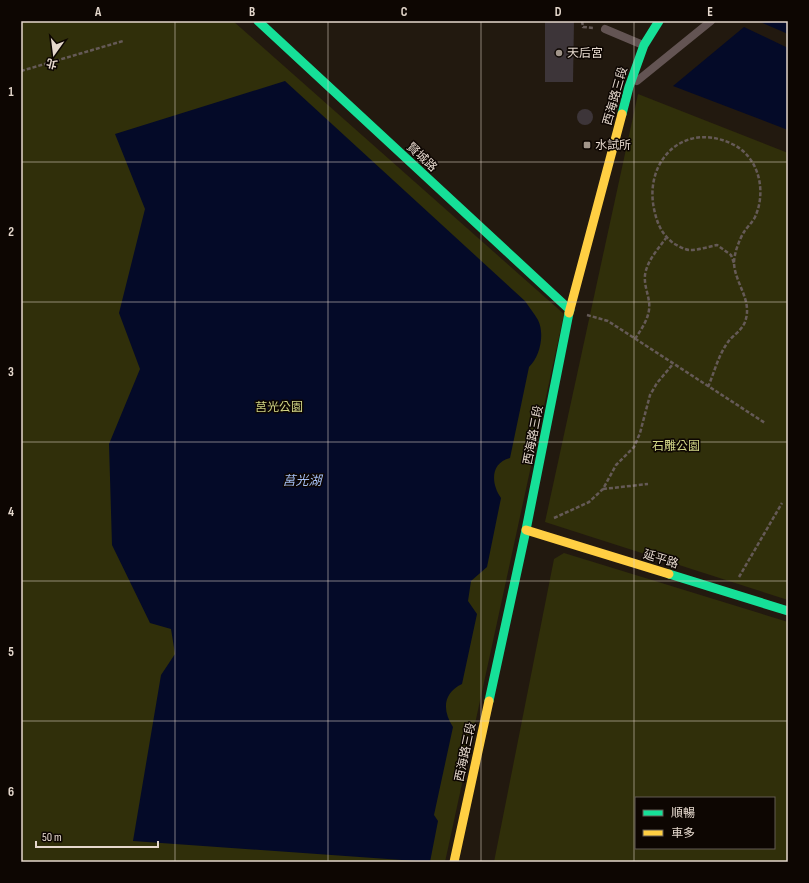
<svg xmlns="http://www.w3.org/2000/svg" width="809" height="883" viewBox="0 0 809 883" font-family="'Sofia Sans Condensed','Noto Sans TC',sans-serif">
  <rect width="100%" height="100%" fill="#22190f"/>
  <g fill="#302f0a" fill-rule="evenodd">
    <polygon points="21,21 233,21 564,314 445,862 21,862"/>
    <polygon points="638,94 788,153 788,600 545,522"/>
    <path d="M564 553 788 622V862H494L554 559ZM636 798H774V848H636Z"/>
  </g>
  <g fill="#040a28">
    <polygon points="758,21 788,21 788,34"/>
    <polygon points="744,27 788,48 788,130 673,86"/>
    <path d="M285 81 525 301C529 307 534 313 538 320 545 334 540 357 529 367L510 458C490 463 491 484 501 498L487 567 471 581 468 601 477 614 462 684C443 693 442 710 453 727L434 815 438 821 430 862 133 841 161 675 175 654 171 629 150 623 112 545 109 444 140 369 119 313 145 209 115 134Z"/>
  </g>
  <g fill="#3d3539">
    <polygon points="545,21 574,21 573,82 545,82"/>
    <circle cx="585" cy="117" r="8"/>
  </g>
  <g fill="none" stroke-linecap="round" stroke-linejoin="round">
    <g stroke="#655a57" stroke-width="2.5" stroke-dasharray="4 2" stroke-linecap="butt">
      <polyline points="582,21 583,27 594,28"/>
      <polyline points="21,71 123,41"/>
      <polyline points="587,315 608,321 765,423"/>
      <path d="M635 339C642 328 651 316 649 302 648 293 644 285 645 275 647 261 658 249 666 238"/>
      <path d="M708 387C714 373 718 357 726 345 731 336 741 332 745 322 753 300 735 284 734 263 734 254 739 240 744 232 747 227 752 223 755 217 767 191 759 155 730 143 680 121 642 165 655 213 658 226 663 235 673 243 678 246 685 250 690 250 698 250 708 247 717 245L731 255 734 263"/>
      <polyline points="603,489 648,484"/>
      <polyline points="554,518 589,502 603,489 616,465 634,447 640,433 650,395 657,383 673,364"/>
      <polyline points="739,577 782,503"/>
    </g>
    <g stroke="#635453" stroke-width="8">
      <polyline points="605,29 643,45"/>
      <polyline points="637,81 711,21"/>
    </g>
    <g stroke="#16e098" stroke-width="9">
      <polyline points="258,21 570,310"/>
      <polyline points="622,114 629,87 644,45 659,21"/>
      <polyline points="669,574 788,611"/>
      <polyline points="489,701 526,530 569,313"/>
    </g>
    <g stroke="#ffcf43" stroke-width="9">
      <polyline points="569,313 622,114"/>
      <polyline points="526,530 669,574"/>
      <polyline points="454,862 489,701"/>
    </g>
  </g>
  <path fill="none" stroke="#e5d8cd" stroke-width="1" stroke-opacity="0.55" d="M175 21V862M328 21V862M481 21V862M634 21V862M21 162H788M21 302H788M21 442H788M21 581H788M21 721H788"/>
  <g fill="#a1958a" stroke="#0d0602" stroke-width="1.5">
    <circle cx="559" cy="53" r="4"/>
    <rect x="583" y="141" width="8" height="8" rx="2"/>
  </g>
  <g text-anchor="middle" stroke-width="3" stroke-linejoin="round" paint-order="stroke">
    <g font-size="12" fill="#e5d8cd" stroke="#0d0602" text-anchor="start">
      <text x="567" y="57">天后宮</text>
      <text x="595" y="149">水試所</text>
    </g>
    <g font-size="12" fill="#e5d8cd" stroke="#0d0602">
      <text transform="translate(615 96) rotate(-74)" y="4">西海路三段</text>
      <text transform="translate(422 157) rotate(43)" y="4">賢城路</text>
      <text transform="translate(533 435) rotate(-79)" y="4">西海路三段</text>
      <text transform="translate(661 559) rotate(17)" y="4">延平路</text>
      <text transform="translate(465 752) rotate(-78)" y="4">西海路三段</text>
    </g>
    <g font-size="12" fill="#d2d687" stroke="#0d0602">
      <text x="279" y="411">莒光公園</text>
      <text x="676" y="450">石雕公園</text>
    </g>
    <g font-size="13" font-style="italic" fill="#a4bef3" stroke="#0d0602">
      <text x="302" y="485">莒光湖</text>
    </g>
  </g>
  <rect width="809" height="883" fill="none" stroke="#0d0602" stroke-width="44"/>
  <rect x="635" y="797" width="140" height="52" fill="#0d0602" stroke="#635a53"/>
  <rect x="643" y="810" width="20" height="6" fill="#16e098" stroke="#635a53"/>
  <text x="671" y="817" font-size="12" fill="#e5d8cd">順暢</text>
  <rect x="643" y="830" width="20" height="6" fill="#ffcf43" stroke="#635a53"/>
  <text x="671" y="837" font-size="12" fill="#e5d8cd">車多</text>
  <g transform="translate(54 54) rotate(194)" stroke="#0d0602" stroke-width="3" paint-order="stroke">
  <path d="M0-3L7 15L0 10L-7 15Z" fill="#e5d8cd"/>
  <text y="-6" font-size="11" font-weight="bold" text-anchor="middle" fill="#e5d8cd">北</text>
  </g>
  <path d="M36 841v6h122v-6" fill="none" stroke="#e5d8cd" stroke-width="2"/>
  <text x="42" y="841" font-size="12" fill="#e5d8cd" stroke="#0d0602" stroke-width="3" paint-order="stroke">50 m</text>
  <rect x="22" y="22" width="765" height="839" fill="none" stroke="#e5d8cd" stroke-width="1.5"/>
  <g font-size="13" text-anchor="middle" font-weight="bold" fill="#e5d8cd">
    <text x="98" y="16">A</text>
    <text x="252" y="16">B</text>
    <text x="404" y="16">C</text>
    <text x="558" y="16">D</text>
    <text x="710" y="16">E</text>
    <text x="11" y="96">1</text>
    <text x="11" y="236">2</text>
    <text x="11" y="376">3</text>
    <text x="11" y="516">4</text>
    <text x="11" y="656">5</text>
    <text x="11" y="796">6</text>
  </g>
</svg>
